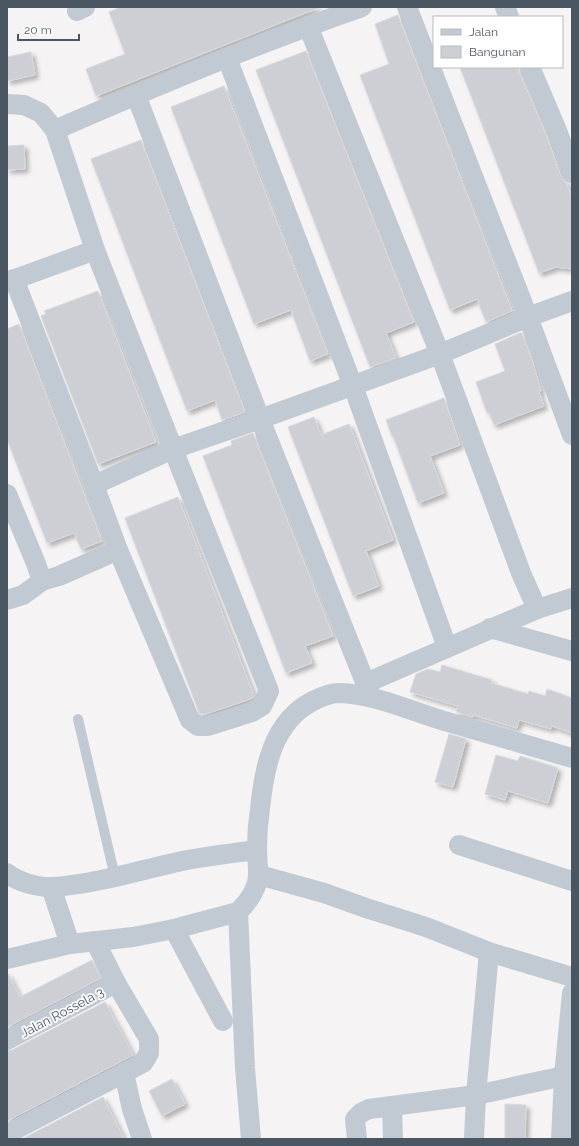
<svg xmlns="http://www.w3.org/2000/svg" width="579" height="1146" viewBox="0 0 579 1146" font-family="Raleway,sans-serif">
  <defs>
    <filter id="shadow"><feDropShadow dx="3.5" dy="3.5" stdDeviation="2" flood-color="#0004"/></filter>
  </defs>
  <rect width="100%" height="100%" fill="#f5f3f3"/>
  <g fill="#cdcfd5" stroke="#d7d9de" filter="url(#shadow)">
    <polygon points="121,7 318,7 318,8 96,96 86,69 125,54 109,12"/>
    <polygon points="398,15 512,311 486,322 477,299 450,310 360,75 389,64 375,24"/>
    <polygon points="306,51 414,322 386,333 396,358 370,367 256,70"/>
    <polygon points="31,52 35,75 7,81 7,57"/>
    <polygon points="460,67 519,67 519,71 547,137 561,177 566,183 572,197 572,269 556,267 539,273"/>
    <polygon points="224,86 328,354 310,361 291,310 254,324 171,107"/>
    <polygon points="141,140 245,412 222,420 215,400 187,411 91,159"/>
    <polygon points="24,145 25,169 7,170 7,146"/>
    <polygon points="98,291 156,442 98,464 41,316 46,314 44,311"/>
    <polygon points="19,324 102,541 81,549 74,533 47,543 7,439 7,329"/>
    <polygon points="520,333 522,333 532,360 541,391 539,392 544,406 494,425 489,412 487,413 476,382 505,371 495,344"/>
    <polygon points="444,398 460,445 430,456 444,493 418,503 393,436 392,436 386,420"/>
    <polygon points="314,417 321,435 349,424 393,540 366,551 379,586 353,596 288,427"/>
    <polygon points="253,433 333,636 305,646 312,663 286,673 203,456 232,445 231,441"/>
    <polygon points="178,497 254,696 253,698 206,714 202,714 199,713 197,707 125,518"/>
    <polygon points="442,665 492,680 491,683 528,694 529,691 545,696 547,689 572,698 572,733 552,726 551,729 519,720 517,728 473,715 473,717 456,712 458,706 410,692 416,674 428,669 440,672"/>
    <polygon points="449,734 466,739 453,787 435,782"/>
    <polygon points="496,755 518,761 520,756 558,768 548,803 508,791 505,800 485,794"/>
    <polygon points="92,960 101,978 7,1027 7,972 20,997"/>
    <polygon points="105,1002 133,1055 7,1121 7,1051 12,1050"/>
    <polygon points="172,1079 185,1104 162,1116 149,1091"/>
    <polygon points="103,1097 124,1139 22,1139"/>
    <polygon points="505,1104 526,1105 525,1139 505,1139"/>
  </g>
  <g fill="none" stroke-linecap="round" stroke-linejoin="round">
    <polyline stroke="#c1cad2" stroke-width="10" points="78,719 115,877"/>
    <g stroke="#c1cad2" stroke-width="20">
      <polyline points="407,7 528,317 572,435"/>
      <polyline points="505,7 509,17"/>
      <polyline points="77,11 85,7"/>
      <polyline points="308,26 440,354 521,573 537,609"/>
      <polyline points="227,58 353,386 447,647"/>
      <polyline points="530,67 558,133 572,173"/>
      <polyline points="136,95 260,419 371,697"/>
      <polyline points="7,104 24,105 41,113 55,130 95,250 173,449 269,691 262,706 252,712 208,726 198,726 190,720 118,550 94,485 14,279"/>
      <path d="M55 130C156 86 258 43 362 7"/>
      <polyline points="7,282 95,250"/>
      <polyline points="94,485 173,449 260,419 440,354 528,317 572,301"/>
      <polyline points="7,494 35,561 42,581 59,576 118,550"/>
      <polyline points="7,600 23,595 42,581"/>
      <polyline points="490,628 572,651"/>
      <polyline points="366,683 537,609 572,598"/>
      <polyline points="459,845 572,881"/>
      <path d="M7 873C17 882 40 888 53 887 98 884 143 869 187 860 210 856 234 853 257 850"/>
      <polyline points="259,875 324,893 366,908 426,927 489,952 572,977"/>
      <polyline points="51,887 70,944"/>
      <polyline points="174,929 223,1021"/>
      <polyline points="7,959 70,944 133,937 174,929 238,912"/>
      <polyline points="7,1040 116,983"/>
      <polyline points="124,1073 132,1109 142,1139"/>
      <polyline points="564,1076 572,993"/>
      <polyline points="392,1106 393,1139"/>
      <polyline points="7,1134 143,1063 149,1053 149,1039 116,983 95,941"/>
      <path d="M251 1139 245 1068 238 912C248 902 259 888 258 872 258 864 257 856 257 848 257 835 258 822 260 809 264 768 273 721 313 701 321 697 331 693 339 693 375 694 408 710 441 720 485 733 528 745 572 758"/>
      <polyline points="357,1139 355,1119 361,1113 369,1109 476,1095 564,1076 561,1139"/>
      <polyline points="474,1139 476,1095 489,952"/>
    </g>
  </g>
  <g text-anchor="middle" stroke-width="3.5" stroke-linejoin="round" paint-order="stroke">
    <g font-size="13" fill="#4a5661" stroke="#fff">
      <text transform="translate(62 1012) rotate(-28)" y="5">Jalan Rossela 3</text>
    </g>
  </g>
  <rect width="579" height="1146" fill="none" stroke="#4a5661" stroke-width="16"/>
  <rect x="433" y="16" width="130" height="52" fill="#ffffff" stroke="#b7bbc0"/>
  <rect x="441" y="29" width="20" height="6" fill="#c1cad2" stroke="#b7bbc0"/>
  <text x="469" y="36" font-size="12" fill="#4a5661">Jalan</text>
  <rect x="441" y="46" width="20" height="12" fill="#cdcfd5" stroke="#b7bbc0"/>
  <text x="469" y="56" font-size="12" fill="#4a5661">Bangunan</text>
  <path d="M18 34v6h61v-6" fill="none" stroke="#4a5661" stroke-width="2"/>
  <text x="24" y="34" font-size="12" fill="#4a5661" stroke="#ffffff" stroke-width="3" paint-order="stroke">20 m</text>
</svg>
